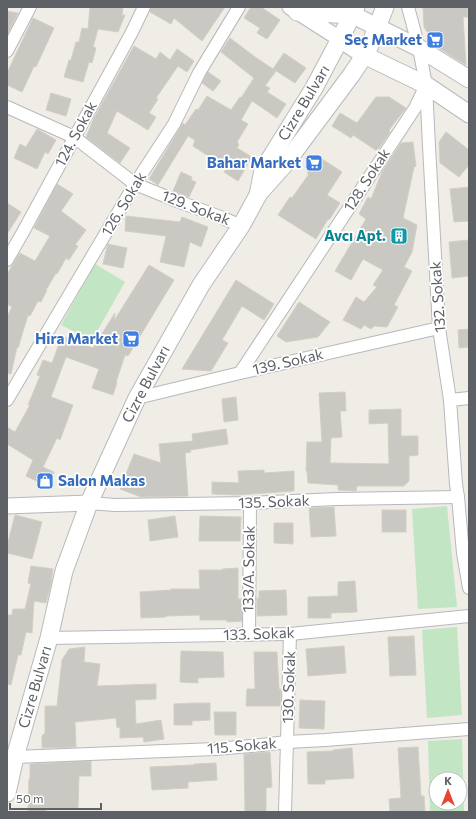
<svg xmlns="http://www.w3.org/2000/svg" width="476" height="819" viewBox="0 0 476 819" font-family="Commissioner,sans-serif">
  <rect width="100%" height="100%" fill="#efede5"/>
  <g fill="#c2e6c3" fill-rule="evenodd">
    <polygon points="95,264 125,282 92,340 61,325"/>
    <polygon points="447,506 457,607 418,609 412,509"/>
    <polygon points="457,627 462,715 427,718 422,630"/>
    <path d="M462 739 464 812H430L428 741ZM436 779H460V803H436Z"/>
  </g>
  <g fill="#cac8c2" stroke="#d4cfc4">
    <polygon points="90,7 123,7 122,15 125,15 118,32 98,29 93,47 96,48 92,63 89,62 83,82 64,77 69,60 71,60 76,42 79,42 82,28 88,29"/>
    <polygon points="151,7 225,7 202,41 174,18 171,24 150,12"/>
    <polygon points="251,7 261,7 280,20 267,39 257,33 260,28 244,18"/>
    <polygon points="423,7 467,7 468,17 463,17 466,65 437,47 424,27"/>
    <polygon points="7,11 18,13 7,35"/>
    <polygon points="33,18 54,28 36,67 34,66 22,92 7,85 7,73"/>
    <polygon points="230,38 255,57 276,71 265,86 270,88 267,92 286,104 277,118 252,101 241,120 248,124 237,142 239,144 237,148 252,157 238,181 224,172 227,168 193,146 195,140 188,136 158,185 149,179 183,123 185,125 196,109 198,110 207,96 231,110 240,97 241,98 254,78 221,52"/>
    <polygon points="134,46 156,59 160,52 170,60 177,49 194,61 187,72 178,66 156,98 158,99 149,113 156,117 148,130 117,111 107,133 130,148 120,163 86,137 94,118"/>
    <polygon points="284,53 306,68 295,83 273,69"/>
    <polygon points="208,72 221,81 213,91 202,83"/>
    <polygon points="51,93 71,99 66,116 46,110"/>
    <polygon points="376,97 389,97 406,108 389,130 390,132 377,151 353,135 351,138 332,126 340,113 357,123"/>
    <polygon points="37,129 56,140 48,154 45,152 37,169 14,158 20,144 26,147"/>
    <polygon points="446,132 469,150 469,165 459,177 440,163 439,142"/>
    <polygon points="413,142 416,166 414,167 403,218 417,225 412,252 404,267 412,271 394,305 398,307 387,327 374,326 371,329 364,325 361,329 343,320 356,297 364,302 377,287 373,285 383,270 363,259 351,280 335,271 366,219 359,214 368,197 371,199 382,172 401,143"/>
    <polygon points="319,157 342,172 327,195 340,203 329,220 328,219 316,239 278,215 290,197 292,198 309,174 307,173"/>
    <polygon points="181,172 192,177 191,180 196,182 189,197 173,191"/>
    <polygon points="57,184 73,194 61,211 86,230 75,245 78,246 69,260 66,258 57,274 56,273 46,290 47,290 41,302 38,301 30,316 28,315 18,348 17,347 11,374 7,373 7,317 12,307 7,304 7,274 20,253 35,261 50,236 34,228"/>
    <polygon points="469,187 469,221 454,222 450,189"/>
    <polygon points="7,203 21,212 7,234"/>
    <polygon points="126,216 180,222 182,217 208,227 201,247 190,242 184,267 160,262 166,236 125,231"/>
    <polygon points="469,240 469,276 452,278 449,242"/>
    <polygon points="108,244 127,248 123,268 103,264 107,247"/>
    <polygon points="149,265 174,280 128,356 125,355 116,382 117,382 113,395 92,388 99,369 66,357 51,397 73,405 60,440 57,438 43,467 54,472 47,486 26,476 33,460 7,444 7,427 15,432 30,405 28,405 40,376 37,375 43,360 52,363 62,336 93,348 115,313 114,321"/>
    <polygon points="236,280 274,304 264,320 242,306 222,340 228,343 211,371 182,369"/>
    <polygon points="299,302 330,322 318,337 286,342 277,336"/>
    <polygon points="469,329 469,347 459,348 458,330"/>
    <polygon points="345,392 346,411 340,411 342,437 331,438 330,463 389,464 388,423 369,424 369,410 401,409 401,436 418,436 418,455 409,456 409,481 404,486 357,486 356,491 338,490 338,485 308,483 307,471 306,471 307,442 322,442 319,393"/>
    <polygon points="236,397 238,420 224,422 222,399"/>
    <polygon points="226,429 228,444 190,450 191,452 185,453 188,496 141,497 120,489 134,454 161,463 159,444 193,441 192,434"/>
    <polygon points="264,470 264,473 294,471 294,491 238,495 212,494 212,482 239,483 238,471"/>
    <polygon points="334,507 336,536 311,537 309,508"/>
    <rect x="382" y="510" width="24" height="22"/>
    <polygon points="15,515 42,522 32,559 7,553 7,546"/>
    <polygon points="175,516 178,537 150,541 148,520"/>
    <polygon points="200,516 241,517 240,541 199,541"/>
    <polygon points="274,523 293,523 293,544 274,543"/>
    <polygon points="31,566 53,569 51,584 46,603 34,601 32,633 26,632 21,655 18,655 11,685 7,684 7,615 12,615 13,609 25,609 31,584 28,583"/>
    <polygon points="238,568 238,599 242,599 242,621 227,622 227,620 200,620 200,615 166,616 166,617 141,618 140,592 171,590 171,589 200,589 199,570 222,570 222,569"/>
    <polygon points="355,581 357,612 331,613 331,618 308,618 308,597 338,596 338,582"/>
    <polygon points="286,590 287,615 257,616 257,598 259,598 259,591"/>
    <polygon points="414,636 416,675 390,676 388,637"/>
    <polygon points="344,646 346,673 308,676 306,649"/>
    <polygon points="85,647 84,662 100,664 97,686 156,684 156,699 135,700 136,724 161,720 164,739 144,742 143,737 120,738 120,727 117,728 116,718 75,722 76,747 42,748 42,736 45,733 45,706 57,706 62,660 69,649"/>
    <polygon points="181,651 223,652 224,677 198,678 198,683 180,682"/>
    <polygon points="254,652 277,652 279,689 281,689 280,706 246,706 247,689 255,689"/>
    <polygon points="300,700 325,701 324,729 299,728"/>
    <polygon points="195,703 210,703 210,720 192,721 192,725 174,725 174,704"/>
    <polygon points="214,712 236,712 236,735 215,735"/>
    <polygon points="418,747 421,796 424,796 425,812 390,812 389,799 401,798 398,748"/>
    <polygon points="352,748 354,778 325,780 325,784 308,784 307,752 333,751 333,750"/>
    <polygon points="270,752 272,787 266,788 266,812 245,812 244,754"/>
    <polygon points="91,761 91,776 79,776 78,809 46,808 46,812 28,812 29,779 30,779 30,764"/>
    <polygon points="216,763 217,780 188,782 188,788 152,790 150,767 194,765 194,764"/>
  </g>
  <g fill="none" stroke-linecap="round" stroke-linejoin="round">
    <g stroke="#b6b8bc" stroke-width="14">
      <g id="minor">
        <polyline points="408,7 419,48 426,85 429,146 439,328 450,400 456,484 458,497 463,553 469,588"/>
        <polyline points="7,51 30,7"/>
        <polyline points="7,107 74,137 135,184 177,201 223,218 241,226"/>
        <polyline points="7,260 23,232 132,32 144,7"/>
        <polyline points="240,373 415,108 426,85"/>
        <polyline points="137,398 240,373 439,328"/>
        <polyline points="7,400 135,184 174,124 199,73 239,7"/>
        <polyline points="450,400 469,398"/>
        <polyline points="89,503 115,505 250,503 337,499 458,497"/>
        <polyline points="249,635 250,503"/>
        <polyline points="49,638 290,634 469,616"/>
        <polyline points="15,757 215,749 261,745 287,742 325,740 469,729"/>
        <polyline points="285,812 290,634"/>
      </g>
    </g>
    <g stroke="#b6b8bc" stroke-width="17">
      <g id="tertiary">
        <polyline points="290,7 340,39"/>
        <polyline points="7,506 89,503"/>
      </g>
    </g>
    <g stroke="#b7babf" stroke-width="19">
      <g id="secondary">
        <polyline points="297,12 353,15 419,48 469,79"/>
        <polyline points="340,39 364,55 426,85 469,114"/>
        <polyline points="259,193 285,164 352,74 368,50 385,7"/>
        <polyline points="7,793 15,757 49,638 64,571 89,503 137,398 201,285 241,226 258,195 263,170 314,88 340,39 356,7"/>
      </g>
    </g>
    <use href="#minor" stroke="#fff" stroke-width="12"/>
    <use href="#tertiary" stroke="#fff" stroke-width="15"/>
    <use href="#secondary" stroke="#fff" stroke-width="17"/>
  </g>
  <defs>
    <g id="supermarket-square" transform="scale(0.9)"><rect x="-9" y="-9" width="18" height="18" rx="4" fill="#3f7fe0" stroke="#fff"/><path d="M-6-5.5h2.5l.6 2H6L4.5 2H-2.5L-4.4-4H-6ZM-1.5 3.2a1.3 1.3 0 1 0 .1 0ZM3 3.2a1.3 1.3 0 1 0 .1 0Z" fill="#fff"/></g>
    <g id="building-square" transform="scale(0.9)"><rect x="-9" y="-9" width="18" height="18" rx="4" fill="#0f9aa8" stroke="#fff"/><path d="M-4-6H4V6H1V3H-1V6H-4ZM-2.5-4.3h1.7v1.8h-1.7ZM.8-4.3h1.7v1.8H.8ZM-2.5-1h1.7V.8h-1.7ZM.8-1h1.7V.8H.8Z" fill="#fff"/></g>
    <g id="shop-square" transform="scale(0.9)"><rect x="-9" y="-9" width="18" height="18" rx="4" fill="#3f7fe0" stroke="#fff"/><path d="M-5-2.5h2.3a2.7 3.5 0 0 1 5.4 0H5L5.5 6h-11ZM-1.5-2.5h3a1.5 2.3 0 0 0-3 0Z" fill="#fff"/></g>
  </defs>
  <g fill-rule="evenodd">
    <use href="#supermarket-square" x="435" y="40"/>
    <use href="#supermarket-square" x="314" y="163"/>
    <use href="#building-square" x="399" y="236"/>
    <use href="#supermarket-square" x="131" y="339"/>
    <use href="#shop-square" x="45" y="481"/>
  </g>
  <g text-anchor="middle" stroke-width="3.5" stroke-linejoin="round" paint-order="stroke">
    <g font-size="15" font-weight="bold" fill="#366cbe" stroke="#fff" text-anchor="end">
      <text x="422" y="45">Seç Market</text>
      <text x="301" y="168">Bahar Market</text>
      <text x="118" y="344">Hira Market</text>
      <text x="58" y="486" text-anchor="start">Salon Makas</text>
    </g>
    <g font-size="15" fill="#5d6166" stroke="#fff">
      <text transform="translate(304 103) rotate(-59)" y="5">Cizre Bulvarı</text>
      <text transform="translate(76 134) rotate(-62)" y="5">124. Sokak</text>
      <text transform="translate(367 180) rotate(-57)" y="5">128. Sokak</text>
      <text transform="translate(124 204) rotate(-59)" y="5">126. Sokak</text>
      <text transform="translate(196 208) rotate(21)" y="5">129. Sokak</text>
      <text transform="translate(438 297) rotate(-94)" y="5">132. Sokak</text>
      <text transform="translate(288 362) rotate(-13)" y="5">139. Sokak</text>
      <text transform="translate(146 384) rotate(-62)" y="5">Cizre Bulvarı</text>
      <text transform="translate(274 502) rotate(-2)" y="5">135. Sokak</text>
      <text transform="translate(249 569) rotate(-89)" y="5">133/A. Sokak</text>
      <text transform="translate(259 634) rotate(-2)" y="5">133. Sokak</text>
      <text transform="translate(35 687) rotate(-74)" y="5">Cizre Bulvarı</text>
      <text transform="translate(289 687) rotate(-88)" y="5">130. Sokak</text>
      <text transform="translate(242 746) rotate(-5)" y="5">115. Sokak</text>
    </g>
    <g font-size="15" font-weight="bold" fill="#0d838f" stroke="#fff" text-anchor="end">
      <text x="386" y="241">Avcı Apt.</text>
    </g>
  </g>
  <rect width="476" height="819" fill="none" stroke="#5d6166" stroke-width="16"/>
  <g transform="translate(448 791)"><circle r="19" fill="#ffffff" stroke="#bec0c2"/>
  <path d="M0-3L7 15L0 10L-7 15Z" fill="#e84433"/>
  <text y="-6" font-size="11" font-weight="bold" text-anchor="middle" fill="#5d6166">K</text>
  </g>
  <path d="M10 803v6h91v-6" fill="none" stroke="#5d6166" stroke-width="2"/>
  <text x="16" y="803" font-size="12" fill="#5d6166" stroke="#ffffff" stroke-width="3" paint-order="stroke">50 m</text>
</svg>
